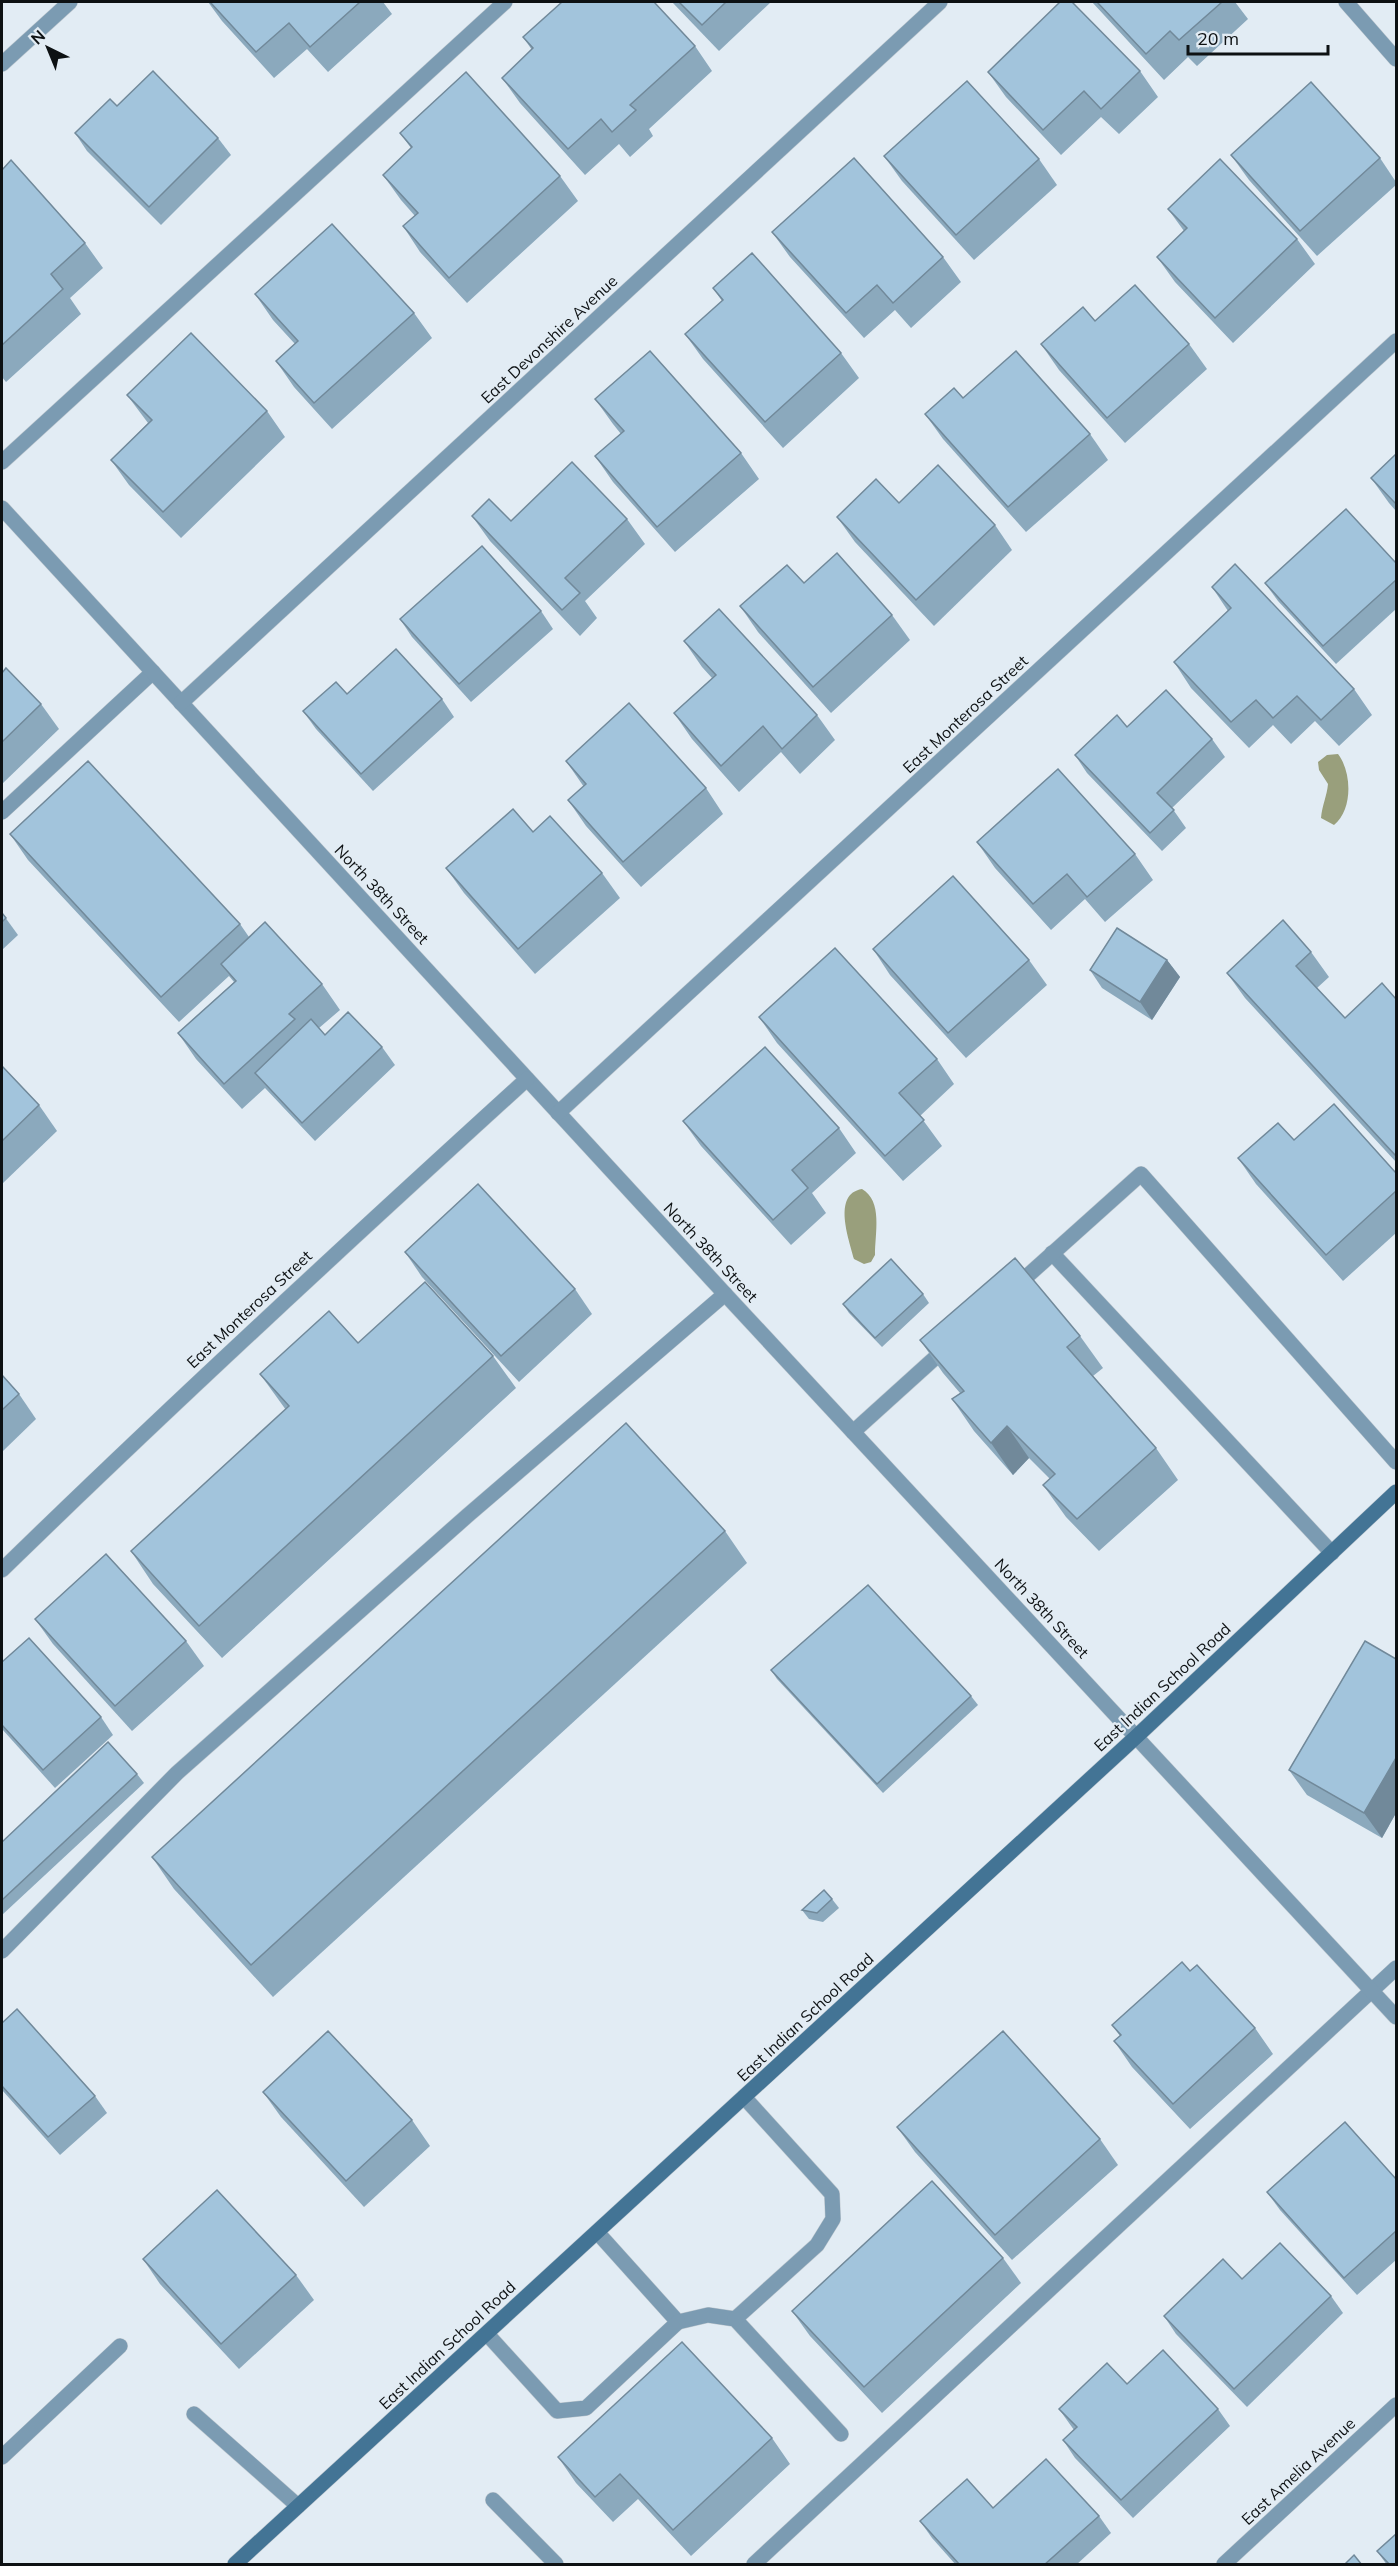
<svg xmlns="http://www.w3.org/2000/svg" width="1398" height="2566" viewBox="0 0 1398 2566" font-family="Mulish,sans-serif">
  <rect width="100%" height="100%" fill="#e2ecf4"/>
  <g fill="#999f7c">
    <path d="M1338 754C1352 772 1353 810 1334 825L1321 818C1322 805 1327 796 1328 784L1319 770 1318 762 1327 755Z"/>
    <path d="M862 1189C883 1201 875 1233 875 1255L871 1262 864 1264 854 1259C849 1239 832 1194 862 1189Z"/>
  </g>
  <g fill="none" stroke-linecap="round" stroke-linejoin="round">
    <g stroke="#c0c9d0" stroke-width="16">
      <g id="lane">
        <polyline points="2,462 505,2"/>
        <polyline points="2,812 153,672"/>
        <polyline points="1052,1253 1332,1553"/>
        <polyline points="1015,1287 1141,1174 1396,1462"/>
        <polyline points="853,1432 947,1347"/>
        <polyline points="2,1951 177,1773 467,1516 725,1294"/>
        <polyline points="597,2232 678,2322 708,2315 735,2319 841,2434"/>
        <polyline points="735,2319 817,2245 833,2219 832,2194 744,2097"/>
        <polyline points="487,2334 557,2411 586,2408 678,2322"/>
        <polyline points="194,2414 298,2506"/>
        <polyline points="2,2457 120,2346"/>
        <polyline points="493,2500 556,2564"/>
        <polyline points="754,2564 1396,1968"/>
      </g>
    </g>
    <g stroke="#c0c9d0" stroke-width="16">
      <g id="street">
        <polyline points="1346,2 1396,59"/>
        <polyline points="2,64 70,2"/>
        <polyline points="2,508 725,1294 1396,2017"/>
        <polyline points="181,703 940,2"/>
        <polyline points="558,1113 1396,341"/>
        <path d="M2 1570C173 1403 350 1240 527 1079"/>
        <polyline points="1224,2564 1396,2405"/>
      </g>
    </g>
    <g stroke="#c0c9d0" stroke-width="16">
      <polyline id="secondary" points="235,2564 1137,1736 1396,1492"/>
    </g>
    <use href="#lane" stroke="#7b9bb2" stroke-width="15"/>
    <use href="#street" stroke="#7b9bb2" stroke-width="15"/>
    <use href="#secondary" stroke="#437495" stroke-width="15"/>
  </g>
  <g fill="#8ba9bd">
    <polygon points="208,2 383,2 392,14 328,72 307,49 274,78 222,21"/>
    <polygon points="672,2 771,2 719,51"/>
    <polygon points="1092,2 1235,2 1248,19 1197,66 1188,57 1164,80"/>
    <polygon points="523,37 695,46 712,71 649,129 653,136 630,157 619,144 585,175 520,103 502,78 532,50"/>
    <polygon points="1140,71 1158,97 1119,134 1101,117 1061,155 1006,97 988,72"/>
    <polygon points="117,106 218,138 231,155 161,225 87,151 75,133"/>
    <polygon points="400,133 560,176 578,201 467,303 420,252 403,226 415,216 401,200 383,175 411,148"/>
    <polygon points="1231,155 1380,158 1396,182 1396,185 1317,256 1249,180"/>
    <polygon points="884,156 1039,159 1057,185 974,260 902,181"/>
    <polygon points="2,170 85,243 103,268 70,298 81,314 6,382 2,377"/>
    <polygon points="1168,209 1297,239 1315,264 1233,343 1175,282 1157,257 1184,231"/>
    <polygon points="772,232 943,257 961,282 911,328 895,310 864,338 790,257"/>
    <polygon points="713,288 841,353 859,378 783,448 703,359 685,334 722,301"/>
    <polygon points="255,294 414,313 432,338 332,429 294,387 276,361 295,344 273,320"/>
    <polygon points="1095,321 1189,344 1207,369 1125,443 1059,370 1041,344"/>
    <polygon points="127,395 267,411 285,437 181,538 129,485 111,460 148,423"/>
    <polygon points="963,398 1090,434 1108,460 1026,532 943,439 925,414"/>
    <polygon points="595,399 741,453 759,479 675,552 613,482 595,456 621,434 613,424"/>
    <polygon points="1396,454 1396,511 1389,503 1371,478"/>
    <polygon points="899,503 995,525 1012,550 934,626 855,542 837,517"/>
    <polygon points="472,516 511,521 627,519 645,544 585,601 597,618 580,636 490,541"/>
    <polygon points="1396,563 1396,609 1336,664 1278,601 1265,583"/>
    <polygon points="1212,587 1354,689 1372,715 1339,746 1315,721 1291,744 1273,725 1249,748 1191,688 1174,662 1228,611"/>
    <polygon points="740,606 892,615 910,640 831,713 758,632"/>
    <polygon points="541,611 553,629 471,702 412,637 400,619"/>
    <polygon points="684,641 817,715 835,740 800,774 781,752 739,792 692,739 674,713 712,678 702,667"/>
    <polygon points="2,673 41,704 59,729 2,784"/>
    <polygon points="347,694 442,699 454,717 373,791 316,729 303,711"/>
    <polygon points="1127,727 1212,739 1225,757 1172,808 1186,828 1162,851 1087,773 1075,755"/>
    <polygon points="566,761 706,788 723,814 641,887 586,826 568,800 584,787"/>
    <polygon points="533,832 602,873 620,898 535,974 464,893 446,868"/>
    <polygon points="10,834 240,924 249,937 322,984 340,1010 319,1028 325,1035 382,1047 395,1065 315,1141 265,1088 242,1109 196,1059 178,1033 234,982 229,976 179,1022 28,860"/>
    <polygon points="977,842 1135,854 1153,880 1105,922 1085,899 1051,930 995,868"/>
    <polygon points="2,913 18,935 2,950"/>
    <polygon points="873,949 1029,960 1047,985 966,1058 890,975"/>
    <polygon points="1311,952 1329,977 1317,988 1345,1018 1396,999 1396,1162 1245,998 1227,973"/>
    <polygon points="1167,960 1180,977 1152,1020 1102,988 1090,970"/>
    <polygon points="759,1017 937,1059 954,1084 920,1116 942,1146 903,1181 777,1043"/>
    <polygon points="2,1066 39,1105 57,1131 2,1184"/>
    <polygon points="683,1121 839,1128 856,1153 812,1193 826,1213 791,1245 701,1146"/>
    <polygon points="1294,1140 1396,1173 1396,1233 1343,1281 1256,1184 1238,1158"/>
    <polygon points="405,1252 575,1289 592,1314 519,1382 422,1277"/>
    <polygon points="923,1294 929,1303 882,1347 849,1313 843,1304"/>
    <polygon points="1080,1336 1103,1368 1093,1376 1156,1448 1178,1480 1099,1551 1066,1517 1043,1485 1050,1479 1029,1458 1013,1475 974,1431 952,1399 960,1393 943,1373 920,1340"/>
    <polygon points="358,1343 493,1356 516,1388 222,1658 153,1584 131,1551 286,1410 260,1374"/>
    <polygon points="2,1375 19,1394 36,1419 2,1452"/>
    <polygon points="725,1531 747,1563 273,1997 174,1889 152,1857"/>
    <polygon points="35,1619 186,1641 204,1666 132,1731 53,1644"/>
    <polygon points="1396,1659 1396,1813 1382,1838 1307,1795 1289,1770"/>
    <polygon points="2,1662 101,1717 113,1735 55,1788 2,1729"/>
    <polygon points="771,1670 971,1696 978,1705 883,1793 777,1679"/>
    <polygon points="137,1774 144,1783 2,1915 2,1842"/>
    <polygon points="832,1899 839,1908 823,1922 809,1919 802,1910"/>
    <polygon points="2,2023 95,2096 107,2113 60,2155 2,2090"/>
    <polygon points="1112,2025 1255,2028 1273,2054 1190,2129 1132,2067 1114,2041 1120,2036"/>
    <polygon points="263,2092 412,2120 430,2146 364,2207 281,2117"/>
    <polygon points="897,2127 1100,2139 1118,2165 1012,2260 915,2152"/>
    <polygon points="1396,2179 1396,2260 1357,2295 1280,2210 1267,2192"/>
    <polygon points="1003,2258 1021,2283 882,2413 810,2336 792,2311"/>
    <polygon points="143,2259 296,2275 314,2300 239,2369 160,2284"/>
    <polygon points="1242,2279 1331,2296 1343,2313 1247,2407 1176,2334 1164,2316"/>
    <polygon points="1127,2384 1218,2409 1230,2426 1133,2518 1075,2458 1063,2440 1074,2430 1059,2409"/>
    <polygon points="772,2438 790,2464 691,2556 638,2499 613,2522 576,2483 558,2457"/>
    <polygon points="993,2508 1099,2516 1111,2533 1076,2565 956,2565 932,2538 920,2521"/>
    <polygon points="1377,2551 1396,2565 1387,2565"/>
  </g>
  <g fill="#71899a">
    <polygon points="1167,960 1180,977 1152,1020 1140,1002"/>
    <polygon points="1007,1426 1029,1458 1013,1475 991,1443"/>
    <polygon points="1396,1758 1396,1813 1382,1838 1364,1813"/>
  </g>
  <g fill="#a2c4dc" stroke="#71899a" stroke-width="1.5">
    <polygon points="210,2 360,2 310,47 289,23 256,52"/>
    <polygon points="562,2 654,2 695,46 630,105 636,110 612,132 601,119 568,149 502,78 533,48 523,37"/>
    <polygon points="679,2 726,2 702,25"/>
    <polygon points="1060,2 1072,2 1140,71 1101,109 1084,91 1043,130 988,72"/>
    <polygon points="1097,2 1222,2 1179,40 1170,31 1146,54"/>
    <polygon points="153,71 218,138 149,207 75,133 110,99 117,106"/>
    <polygon points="466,72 560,176 449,278 403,226 418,213 383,175 412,147 400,133"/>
    <polygon points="967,81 1039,159 956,235 884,156"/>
    <polygon points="1311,82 1380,158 1300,231 1231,155"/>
    <polygon points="854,158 943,257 893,303 877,285 846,313 772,232"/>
    <polygon points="1220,159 1297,239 1215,318 1157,257 1187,228 1168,209"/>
    <polygon points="11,160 85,243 51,274 63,289 2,345 2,170"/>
    <polygon points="332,224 414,313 314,403 276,361 298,341 255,294"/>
    <polygon points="752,253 841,353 765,422 685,334 723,300 713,288"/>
    <polygon points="1135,285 1189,344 1107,418 1041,344 1083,307 1095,321"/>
    <polygon points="191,333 267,411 163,512 111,460 152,420 127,395"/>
    <polygon points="650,351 741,453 657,527 595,456 624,431 595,399"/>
    <polygon points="1016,351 1090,434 1008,507 925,414 954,388 963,398"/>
    <polygon points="1396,454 1396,504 1371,478"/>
    <polygon points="572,462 627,519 565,578 580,593 562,610 472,516 489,499 511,521"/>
    <polygon points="938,465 995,525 916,600 837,517 876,479 899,503"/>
    <polygon points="1346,509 1396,563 1396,580 1323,646 1265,583"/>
    <polygon points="482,546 541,611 459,684 400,619"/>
    <polygon points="837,553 892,615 813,687 740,606 787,565 804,583"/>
    <polygon points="1235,564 1354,689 1321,720 1297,696 1273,718 1256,700 1231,722 1174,662 1231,608 1212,587"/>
    <polygon points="719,609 817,715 782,749 763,726 721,766 674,713 716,675 684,641"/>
    <polygon points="396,649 442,699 361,774 303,711 336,682 347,694"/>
    <polygon points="6,668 41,704 2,742 2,673"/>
    <polygon points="1166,690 1212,739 1157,793 1174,810 1150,833 1075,755 1117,715 1127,727"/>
    <polygon points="629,703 706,788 623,862 568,800 586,784 566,761"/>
    <polygon points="88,761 240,924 161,997 10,834"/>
    <polygon points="1058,769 1135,854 1087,897 1067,874 1033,904 977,842"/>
    <polygon points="513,809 533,832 550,816 602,873 518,949 446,868"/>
    <polygon points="953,876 1029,960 948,1033 873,949"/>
    <polygon points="2,913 6,918 2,922"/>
    <polygon points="1283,920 1311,952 1296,966 1345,1018 1382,983 1396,999 1396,1156 1227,973"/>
    <polygon points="265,922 322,984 289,1014 295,1019 224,1084 178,1033 236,981 221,964"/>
    <polygon points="1117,928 1167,960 1140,1002 1090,970"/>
    <polygon points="835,948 937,1059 899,1093 924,1120 885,1156 759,1017"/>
    <polygon points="348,1012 382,1047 302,1123 255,1073 311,1019 325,1035"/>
    <polygon points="765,1047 839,1128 792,1170 808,1188 773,1220 683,1121"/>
    <polygon points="2,1066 39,1105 2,1141"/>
    <polygon points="1334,1104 1396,1173 1396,1191 1326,1255 1238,1158 1278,1123 1294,1140"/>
    <polygon points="478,1184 575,1289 501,1356 405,1252"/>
    <polygon points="1015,1258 1080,1336 1067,1347 1156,1448 1077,1519 1043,1485 1055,1474 1007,1426 991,1443 952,1399 964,1391 920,1340"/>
    <polygon points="891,1259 923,1294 875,1338 843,1304"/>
    <polygon points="425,1282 493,1356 199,1626 131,1551 289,1406 260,1374 329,1311 358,1343"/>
    <polygon points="2,1375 19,1394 2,1410"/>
    <polygon points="626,1423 725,1531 251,1965 152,1857"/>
    <polygon points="106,1554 186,1641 115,1706 35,1619"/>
    <polygon points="868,1585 971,1696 877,1784 771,1670"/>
    <polygon points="29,1638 101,1717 43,1770 2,1725 2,1662"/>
    <polygon points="1365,1641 1396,1659 1396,1758 1364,1813 1289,1770"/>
    <polygon points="108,1742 137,1774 2,1900 2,1842"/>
    <polygon points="824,1890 832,1899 817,1913 802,1910"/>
    <polygon points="1182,1962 1190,1971 1197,1965 1255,2028 1173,2104 1114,2041 1121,2035 1112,2025"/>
    <polygon points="17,2009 95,2096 48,2137 2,2086 2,2023"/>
    <polygon points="328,2031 412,2120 346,2181 263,2092"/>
    <polygon points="1003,2031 1100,2139 995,2235 897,2127"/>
    <polygon points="1345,2122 1396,2179 1396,2231 1344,2278 1267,2192"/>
    <polygon points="932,2181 1003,2258 864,2387 792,2311"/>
    <polygon points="217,2190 296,2275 221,2344 143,2259"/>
    <polygon points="1280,2243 1331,2296 1234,2389 1164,2316 1223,2259 1242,2279"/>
    <polygon points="682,2342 772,2438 673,2530 620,2474 595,2497 558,2457"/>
    <polygon points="1163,2350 1218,2409 1121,2500 1063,2440 1077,2427 1059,2409 1107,2363 1127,2384"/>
    <polygon points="1046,2459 1099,2516 1044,2565 960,2565 920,2521 967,2479 993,2508"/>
    <polygon points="1396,2534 1396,2565 1390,2565 1377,2551"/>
    <polygon points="1354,2555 1362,2565 1344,2565"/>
  </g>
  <g text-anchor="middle" stroke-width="4.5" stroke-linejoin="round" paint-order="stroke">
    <g font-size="16" fill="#0d1113" stroke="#e2ecf4">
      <text transform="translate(549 339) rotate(-43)" y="6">East Devonshire Avenue</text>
      <text transform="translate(965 714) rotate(-43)" y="6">East Monterosa Street</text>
      <text transform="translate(382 894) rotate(47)" y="6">North 38th Street</text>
      <text transform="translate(711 1252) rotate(47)" y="6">North 38th Street</text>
      <text transform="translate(249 1309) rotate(-43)" y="6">East Monterosa Street</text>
      <text transform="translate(1042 1608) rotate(47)" y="6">North 38th Street</text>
      <text transform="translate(1162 1687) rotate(-43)" y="6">East Indian School Road</text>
      <text transform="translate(805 2017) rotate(-43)" y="6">East Indian School Road</text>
      <text transform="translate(447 2345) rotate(-43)" y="6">East Indian School Road</text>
      <text transform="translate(1298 2471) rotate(-43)" y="6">East Amelia Avenue</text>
    </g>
  </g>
  <rect width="1398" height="2566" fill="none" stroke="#0d1113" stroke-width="6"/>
  <g transform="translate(48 48) rotate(317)" stroke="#e2ecf4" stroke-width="4.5" paint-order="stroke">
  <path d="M0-4.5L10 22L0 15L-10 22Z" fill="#0d1113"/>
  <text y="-9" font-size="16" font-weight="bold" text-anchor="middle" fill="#0d1113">N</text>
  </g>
  <path d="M1188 45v9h140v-9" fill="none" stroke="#0d1113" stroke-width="3"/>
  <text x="1197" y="45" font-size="18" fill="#0d1113" stroke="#e2ecf4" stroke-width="4.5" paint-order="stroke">20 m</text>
</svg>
